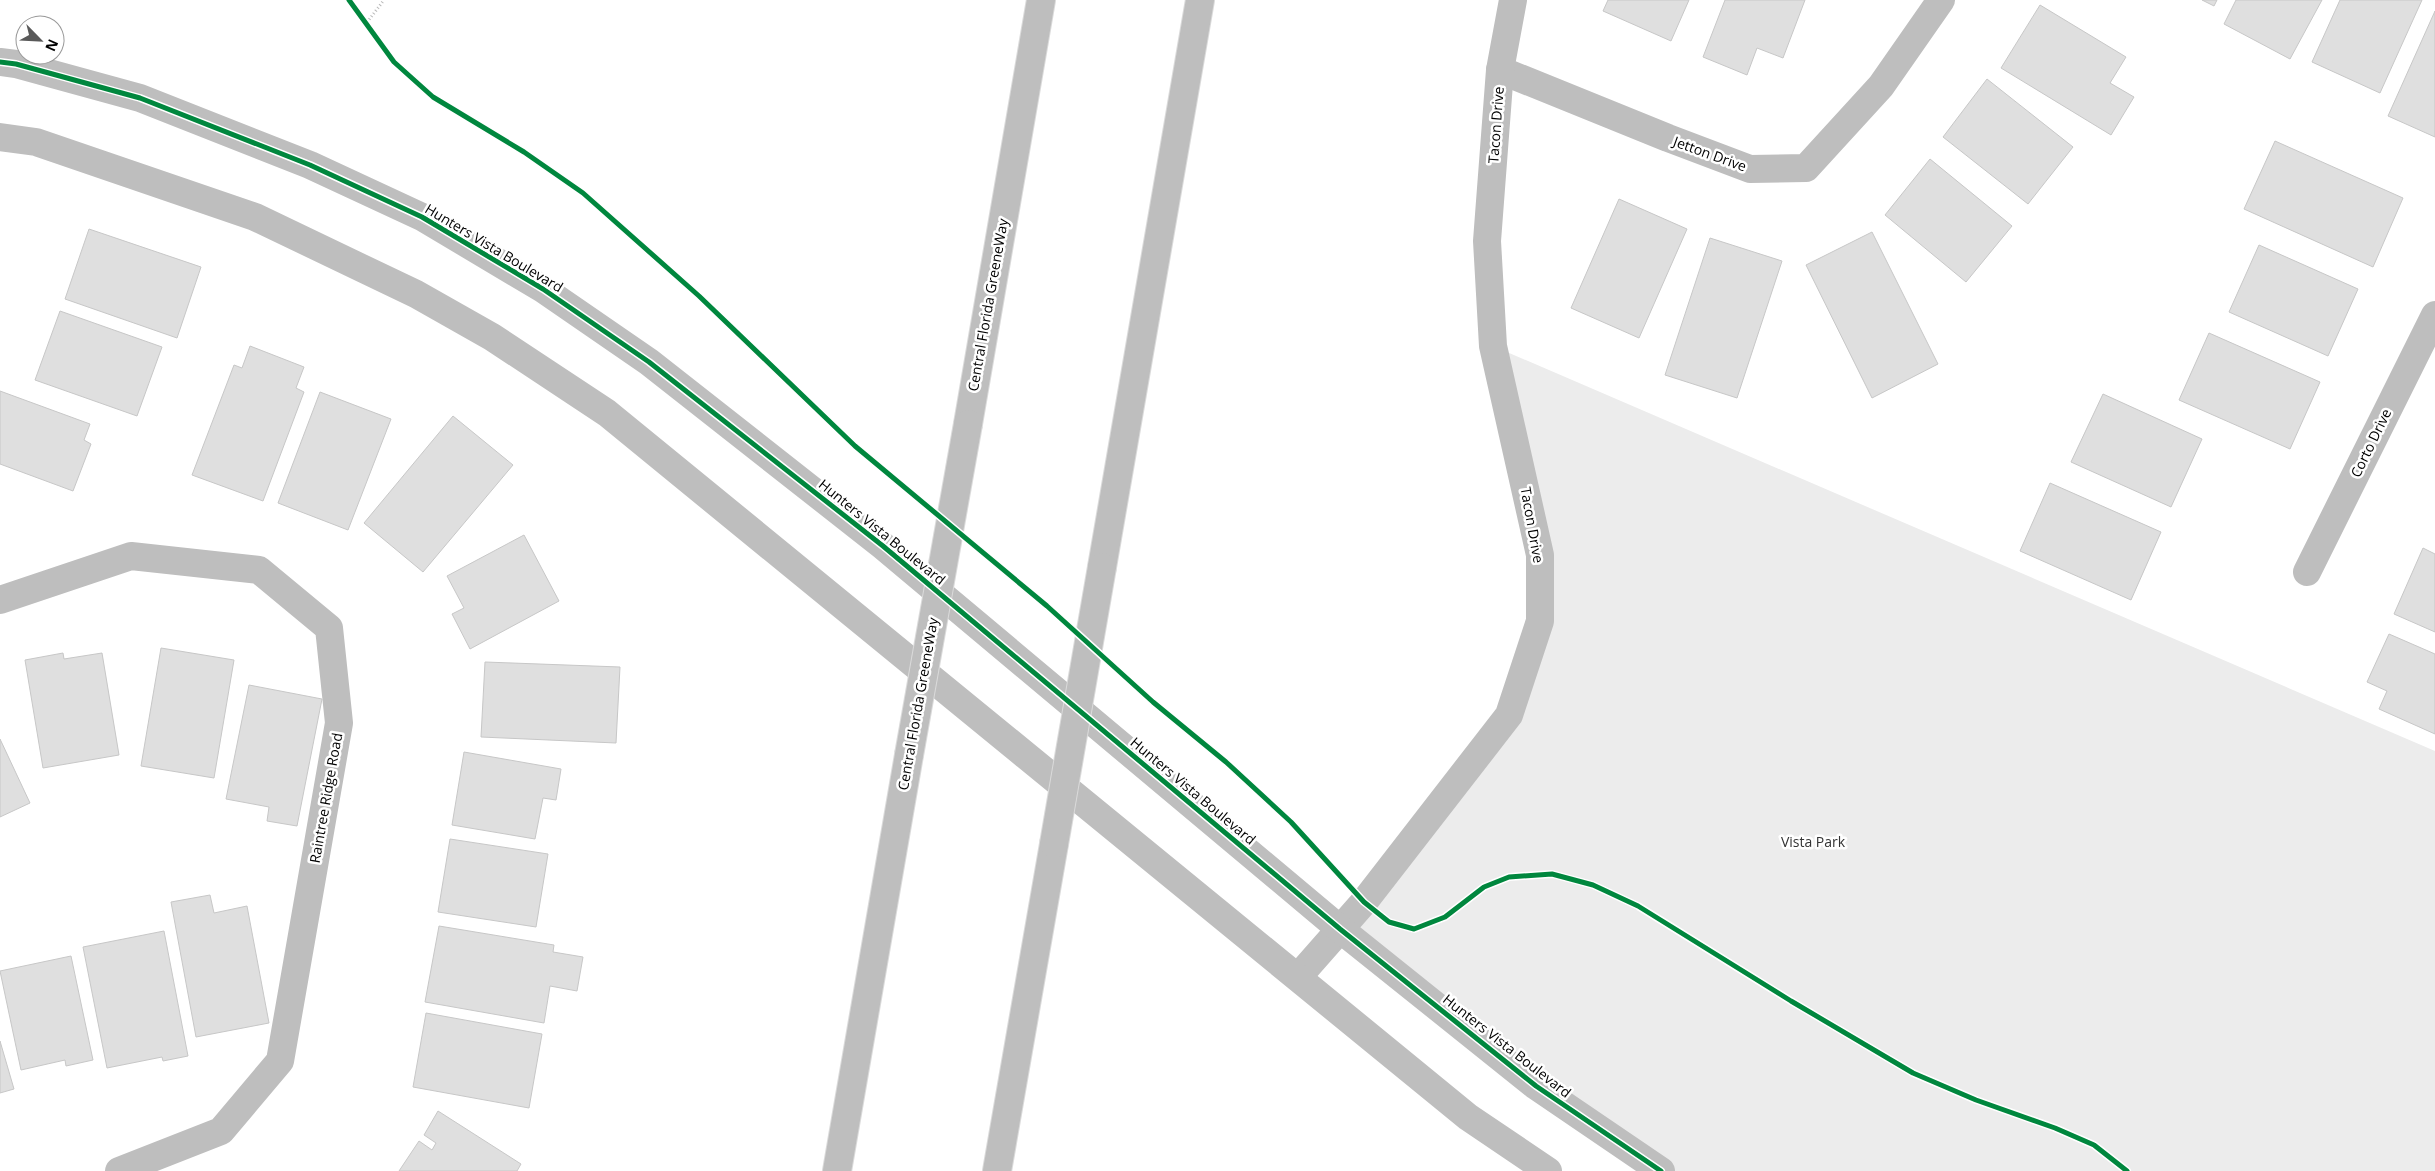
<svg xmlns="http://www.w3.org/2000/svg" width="2435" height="1171" viewBox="0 0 2435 1171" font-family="'Open Sans',sans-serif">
  <rect width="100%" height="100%" fill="#fff"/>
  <polygon fill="#ececec" points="1493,346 2435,751 2435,1171 1666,1171 1340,929 1509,715 1540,621"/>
  <g fill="#dfdfdf" stroke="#c7c7c7">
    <polygon points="1608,0 1689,0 1671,41 1603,11"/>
    <polygon points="1725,0 1805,0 1783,58 1757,48 1747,75 1703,57"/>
    <polygon points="2202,0 2217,0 2214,6"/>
    <polygon points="2236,0 2322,0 2290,59 2224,24"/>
    <polygon points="2340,0 2422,0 2380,93 2312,62"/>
    <polygon points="2040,5 2126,57 2110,83 2134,97 2111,135 2001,68"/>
    <polygon points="2435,11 2435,137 2388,116"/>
    <polygon points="1987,79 2073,147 2028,204 1943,137"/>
    <polygon points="2275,141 2403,198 2373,267 2244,209"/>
    <polygon points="1930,159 2012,226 1966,282 1885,215"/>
    <polygon points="1619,199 1687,229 1639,338 1571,308"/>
    <polygon points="89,229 201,267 177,338 65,299"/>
    <polygon points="1872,232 1938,364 1872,398 1806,265"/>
    <polygon points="1710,238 1782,261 1737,398 1665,375"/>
    <polygon points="2259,245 2358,289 2328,356 2229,312"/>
    <polygon points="60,311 162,347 137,416 35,380"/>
    <polygon points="2209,333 2320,382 2290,449 2179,400"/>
    <polygon points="250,346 304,367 296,388 304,392 263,501 192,475 234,365 242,368"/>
    <polygon points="0,391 90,424 84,440 91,444 73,491 0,464"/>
    <polygon points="320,392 391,419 348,530 278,503"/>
    <polygon points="2103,394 2202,439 2171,507 2071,462"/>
    <polygon points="453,416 513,465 423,572 364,523"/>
    <polygon points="2050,483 2161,532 2131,600 2020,551"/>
    <polygon points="524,535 559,601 470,649 452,614 464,608 447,576"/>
    <polygon points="2423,548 2435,554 2435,632 2394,614"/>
    <polygon points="2389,634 2435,654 2435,734 2379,709 2387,691 2367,682"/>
    <polygon points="161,648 234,660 214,778 141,766"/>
    <polygon points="63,653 64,659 102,653 119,755 43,768 25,660"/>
    <polygon points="485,662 620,667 616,743 481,737"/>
    <polygon points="249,685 322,699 297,826 267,821 269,807 226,799"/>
    <polygon points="0,739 30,803 0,817"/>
    <polygon points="464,752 561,769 556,800 543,798 535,839 452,825"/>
    <polygon points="450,839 548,854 536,927 438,912"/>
    <polygon points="210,895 214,913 247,906 269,1023 196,1037 171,902"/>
    <polygon points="439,926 554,945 553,952 583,957 577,991 550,986 544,1023 425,1002"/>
    <polygon points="164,931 188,1056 163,1061 162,1057 107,1068 83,947"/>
    <polygon points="71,956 93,1060 66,1066 65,1060 21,1070 0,971"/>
    <polygon points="426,1013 542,1034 529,1108 413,1087"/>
    <polygon points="0,1041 14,1089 0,1093"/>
    <polygon points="438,1111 521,1164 517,1171 399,1171 419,1141 432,1150 436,1143 424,1135"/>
  </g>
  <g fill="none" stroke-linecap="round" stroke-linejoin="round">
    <g stroke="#dbdbdb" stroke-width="30">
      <g id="motorway">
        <polyline points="968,424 1041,0"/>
        <polyline points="1102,567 1200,0"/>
        <polyline points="837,1171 909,755"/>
        <polyline points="997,1171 1054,844"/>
      </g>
    </g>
    <polyline stroke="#b9b9b9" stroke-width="3" stroke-dasharray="1 2.5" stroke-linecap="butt" points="365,25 384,0"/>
    <g stroke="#bebebe" stroke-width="28">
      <polyline points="1500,70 1668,138 1750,169 1806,168 1881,86 1941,0"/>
      <polyline points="2307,572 2435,315"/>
      <polyline points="0,600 131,556 259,570 329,628 339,723 280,1061 221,1131 119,1171"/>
      <polyline points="1298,977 1364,902 1509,715 1540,621 1540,555 1493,346 1487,241 1500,70 1513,0"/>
    </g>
    <g stroke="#bebebe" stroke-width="28">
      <polyline points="0,62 16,64 140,98 310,165 422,217 543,289 649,362 883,546 1340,929 1536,1086 1661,1171"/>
      <polyline points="0,137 36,142 255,217 416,294 492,337 607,413 1468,1117 1548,1171"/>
    </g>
    <use href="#motorway" stroke="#bebebe" stroke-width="28"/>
    <g stroke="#dbdbdb" stroke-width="30" stroke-linecap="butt">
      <g id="motorway-bridge">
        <polyline points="909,755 968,424"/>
        <polyline points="1054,844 1102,567"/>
      </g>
    </g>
    <use href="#motorway-bridge" stroke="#bebebe" stroke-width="28"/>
    <g stroke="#fff" stroke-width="8">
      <g id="cycleway">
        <polyline points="349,0 394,62 433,97 524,152 583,193 699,296 855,446 1047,606 1153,702 1226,762 1291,822 1364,902 1389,922 1414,929 1445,917 1484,887 1509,877 1552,874 1593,885 1638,906 1791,1001 1913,1073 1976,1100 2055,1128 2094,1145 2127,1171"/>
        <polyline points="0,62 16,64 140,98 310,165 422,217 543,289 649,362 883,546 1340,929 1536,1086 1661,1171"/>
      </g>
    </g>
    <use href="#cycleway" stroke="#00873e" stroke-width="5"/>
  </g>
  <g text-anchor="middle" stroke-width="5" stroke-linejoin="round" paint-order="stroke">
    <g font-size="14" fill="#000" stroke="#fff">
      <text transform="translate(1496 125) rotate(-86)" y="5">Tacon Drive</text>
      <text transform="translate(1710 154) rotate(20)" y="5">Jetton Drive</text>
      <text transform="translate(494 248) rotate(31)" y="5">Hunters Vista Boulevard</text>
      <text transform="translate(988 305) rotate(-80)" y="5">Central Florida GreeneWay</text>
      <text transform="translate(2371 443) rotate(-64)" y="5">Corto Drive</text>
      <text transform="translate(1532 525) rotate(80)" y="5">Tacon Drive</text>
      <text transform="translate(882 532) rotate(39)" y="5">Hunters Vista Boulevard</text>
      <text transform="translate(918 704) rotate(-80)" y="5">Central Florida GreeneWay</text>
      <text transform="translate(1193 791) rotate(40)" y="5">Hunters Vista Boulevard</text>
      <text transform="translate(326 798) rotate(-80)" y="5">Raintree Ridge Road</text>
      <text transform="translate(1507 1046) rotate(38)" y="5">Hunters Vista Boulevard</text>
    </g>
    <g font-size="14" fill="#333" stroke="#fff">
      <text x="1813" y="847">Vista Park</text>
    </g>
  </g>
  <g transform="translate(40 40) rotate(114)"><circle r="24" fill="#ffffff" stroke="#999999"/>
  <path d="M0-4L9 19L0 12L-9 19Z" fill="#595959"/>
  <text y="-8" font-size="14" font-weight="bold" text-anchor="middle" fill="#000000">N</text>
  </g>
</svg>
